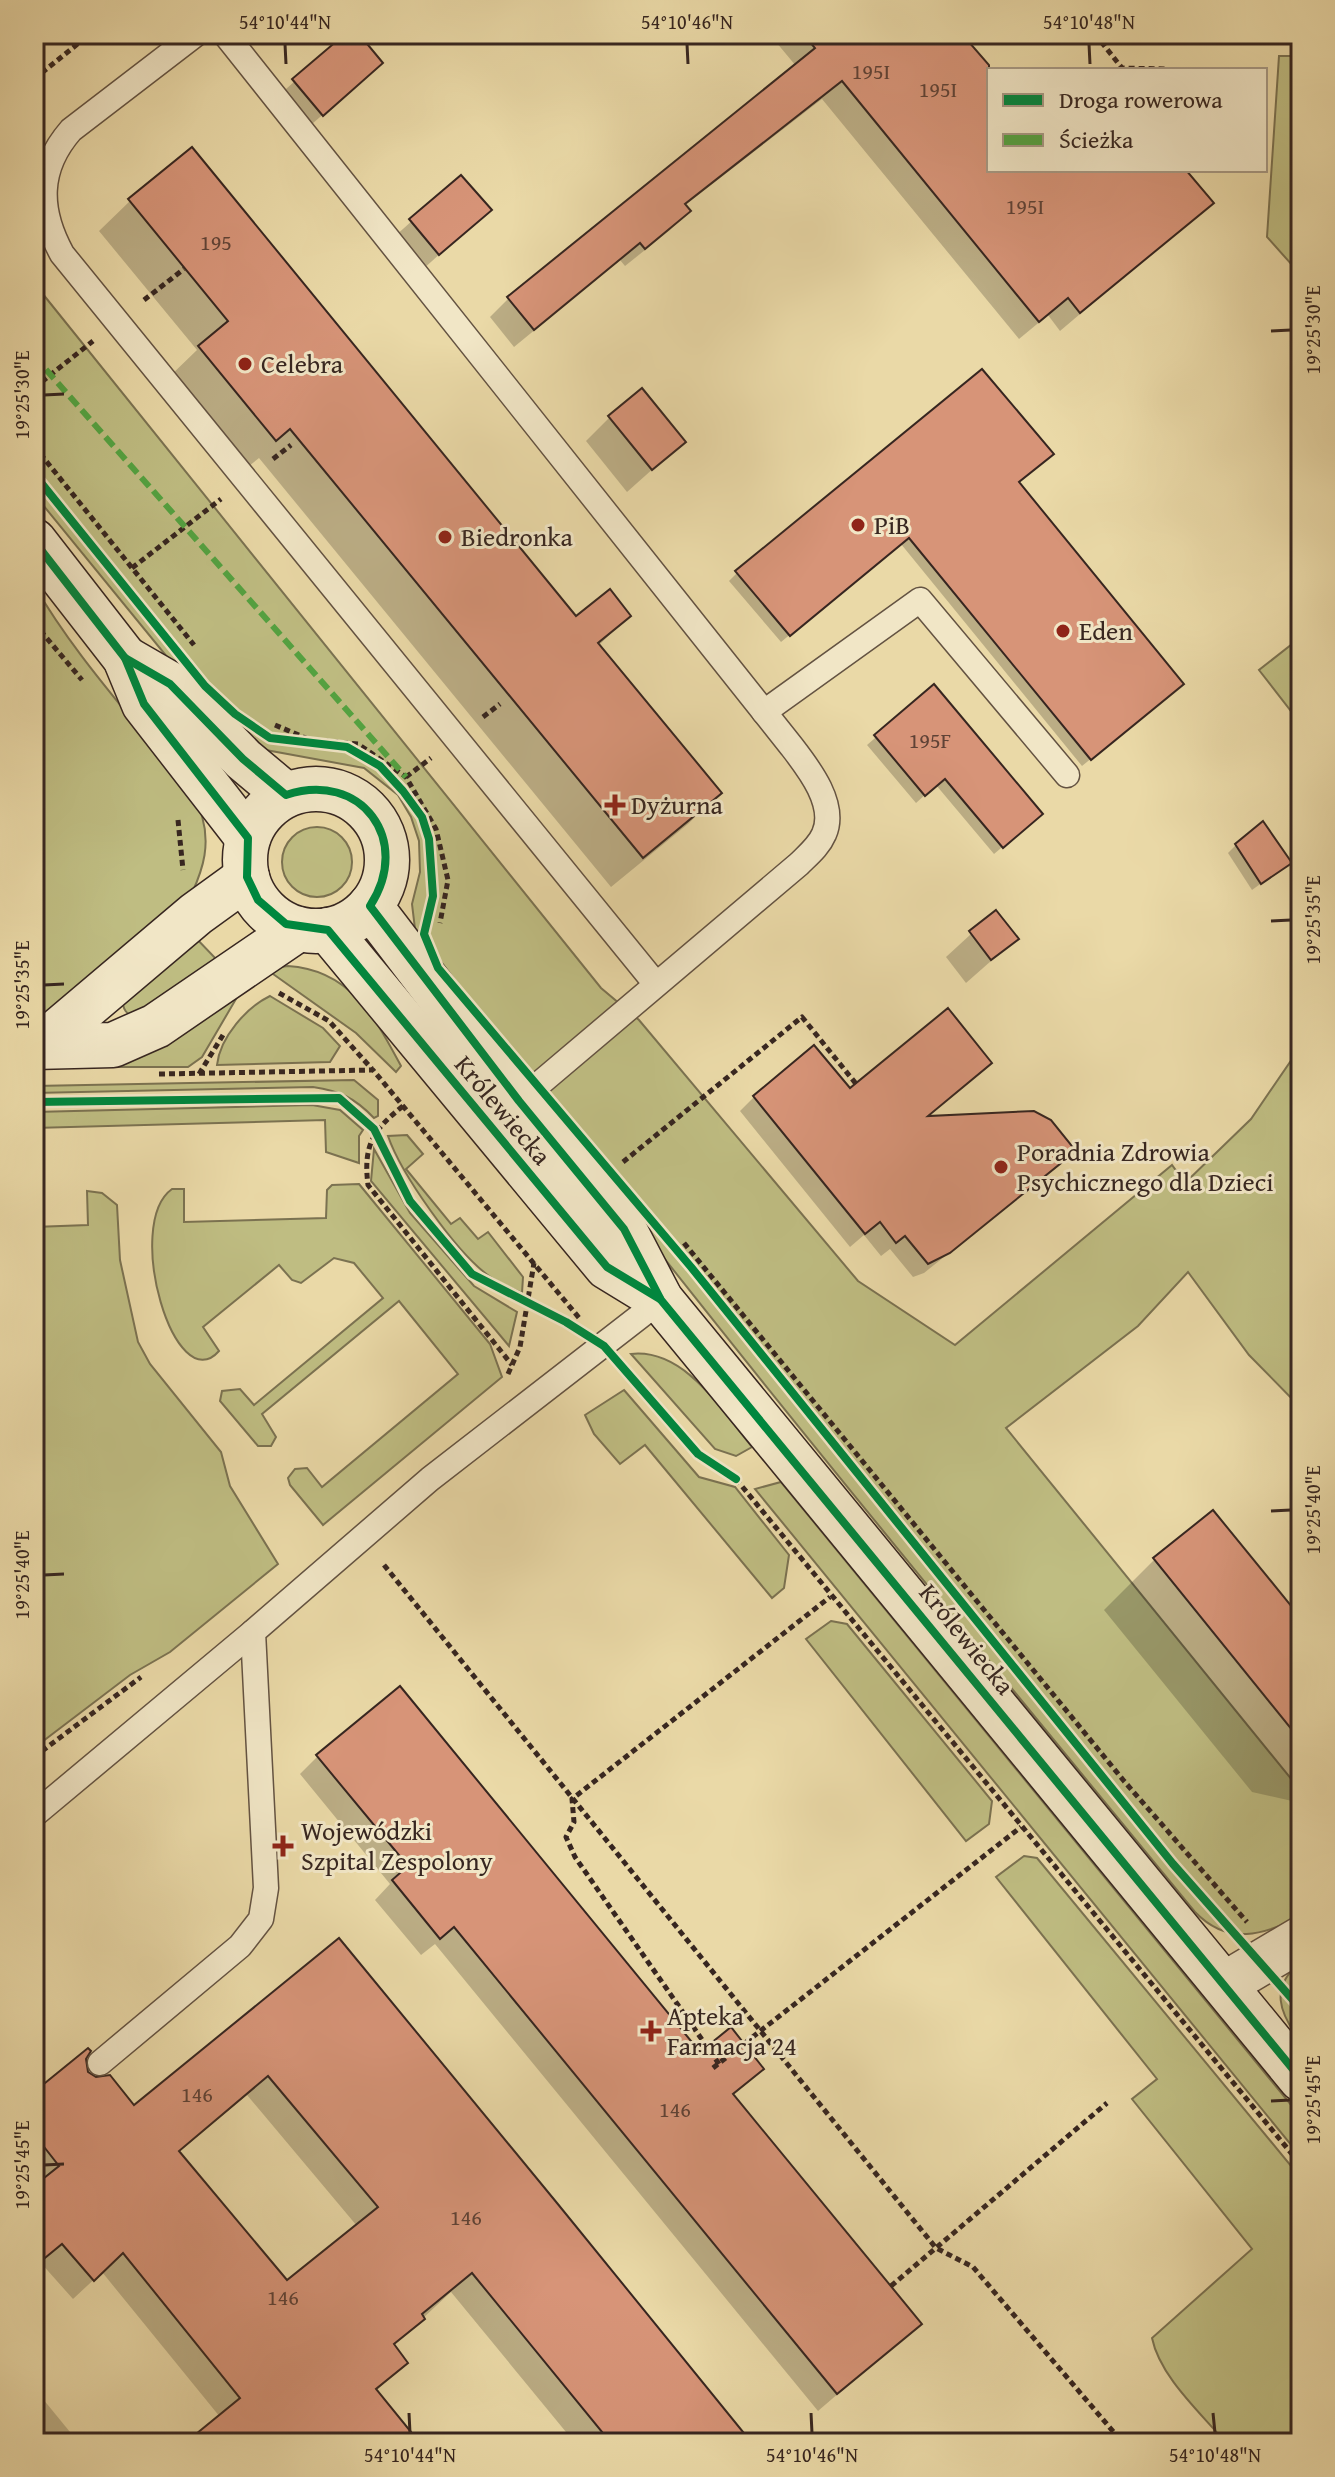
<svg xmlns="http://www.w3.org/2000/svg" width="1335" height="2477" viewBox="0 0 1335 2477" font-family="'Gentium Book Plus',serif">
  <rect width="100%" height="100%" fill="#ead9a7"/>
  <filter id="stains"><feTurbulence type="fractalNoise" baseFrequency=".0025" numOctaves="4"/><feColorMatrix values="0 0 0 0 .2 0 0 0 0 .09 0 0 0 0 .02 0 0 0 .5 -.17"/></filter>
  <radialGradient id="worn" r=".72"><stop offset=".6" stop-color="#630" stop-opacity="0"/><stop offset="1" stop-color="#630" stop-opacity=".3"/></radialGradient>
  <g fill="#bfbd82" stroke="#7b7251" stroke-width="2">
    <polygon points="1279,56 1301,56 1301,275 1267,237"/>
    <path d="M34 283 601 988 639 1020 858 1281 955 1345 1172 1165 1185 1183 1251 1119 1301 1046V1408L1249 1355 1188 1272 1138 1326 1006 1428 1301 1791V1917C1263 1934 1229 1947 1195 1912 931 1590 666 1270 416 937L412 904 420 872 419 841 411 817 398 795 364 768 255 748 181 674 34 494Z"/>
    <path d="M34 585C63 635 98 678 135 723 158 750 192 781 202 816 210 844 204 867 192 893L50 1011 34 1018Z"/>
    <polygon points="1301,637 1301,724 1259,670"/>
    <circle cx="317" cy="862" r="35"/>
    <path d="M193 935 220 963 140 1020C126 1015 122 1010 122 995Z"/>
    <path d="M288 966C351 970 375 1018 401 1066L396 1072 356 1033 266 969Z"/>
    <polygon points="232,988 236,999 202,1057 188,1067 102,1067"/>
    <path d="M270 996 323 1028 340 1046 330 1062 217 1065C220 1037 247 1007 270 996Z"/>
    <path d="M354 1080 378 1100V1116L374 1118C355 1098 340 1091 313 1087L34 1093V1086Z"/>
    <polygon points="312,1105 340,1110 363,1130 359,1136 359,1163 326,1152 325,1120 34,1128 34,1112"/>
    <path d="M407 1135 423 1154 406 1169 451 1224 460 1218 478 1239 488 1232 523 1277 522 1293C511 1288 499 1283 489 1276 456 1252 401 1174 388 1136Z"/>
    <polygon points="374,1149 410,1213 474,1286 517,1312 509,1346 371,1181"/>
    <path d="M359 1184 490 1344 502 1377 323 1525 290 1485 288 1478 295 1469 307 1468 322 1487 458 1374 399 1301 262 1414 276 1437 271 1446H258L220 1401 222 1391 240 1389 254 1405 383 1298 354 1263 334 1258 301 1283 292 1280 279 1265 203 1327 219 1351C175 1401 123 1224 172 1189H184V1222L326 1218 327 1190 332 1185Z"/>
    <polygon points="87,1191 102,1193 117,1205 120,1260 138,1342 150,1364 221,1452 230,1486 278,1564 170,1652 130,1675 34,1748 34,1227 88,1225"/>
    <path d="M631 1354C685 1348 722 1411 752 1447L736 1456 715 1449Z"/>
    <polygon points="624,1390 699,1477 735,1487 789,1555 784,1588 772,1598 645,1445 620,1464 594,1434 585,1415"/>
    <polygon points="781,1482 1301,2117 1301,2157 755,1489"/>
    <polygon points="831,1621 847,1624 992,1801 989,1824 966,1841 806,1639"/>
    <path d="M1024 1856 1037 1858 1301 2178V2417L1287 2443H1226C1201 2413 1160 2377 1152 2338L1252 2249 1132 2099 1157 2079 996 1877Z"/>
    <path d="M1301 1962V2042C1279 2013 1269 1987 1301 1962Z"/>
  </g>
  <g fill="#0003" fill-rule="evenodd">
    <polygon points="348,34 356,34 364,79 305,130 277,97"/>
    <polygon points="774,34 962,34 992,70 989,70 989,170 1183,170 1211,203 1060,331 1048,315 1019,339 822,99 684,206 688,211 670,230 625,266 620,260 514,347 490,317 509,298 796,66 771,36"/>
    <polygon points="1058,34 1301,34 1301,42 1058,36"/>
    <polygon points="461,177 489,210 422,270 394,237"/>
    <polygon points="130,201 576,619 629,616 598,646 719,793 688,824 611,887 259,458 244,470 168,378 197,350 99,231"/>
    <polygon points="610,417 683,442 627,492 586,441"/>
    <polygon points="1017,482 1173,692 1082,766 901,544 781,642 729,581 737,573"/>
    <polygon points="934,687 1033,821 994,854 936,785 916,803 867,745"/>
    <polygon points="1236,845 1289,863 1252,890 1228,853"/>
    <polygon points="995,912 1016,939 966,983 946,957"/>
    <polygon points="850,1091 925,1118 1059,1165 924,1273 913,1277 890,1249 881,1256 864,1235 850,1247 740,1111 754,1097"/>
    <polygon points="1213,1513 1301,1621 1301,1803 1252,1792 1104,1610 1154,1560"/>
    <polygon points="318,1756 700,2055 761,2069 732,2096 919,2324 818,2411 435,1944 421,1955 375,1900 390,1884 300,1774"/>
    <path d="M339 1940 749 2443H575L451 2292 393 2346 406 2363 376 2391 417 2443H188L220 2417 102 2272 73 2299 40 2262 34 2268V2189L39 2185 34 2179V2094L84 2058 86 2073 134 2108ZM247 2095 357 2226 286 2283 178 2153Z"/>
    <polygon points="34,2388 79,2443 34,2443"/>
  </g>
  <g fill="#d79478" stroke="#372620" stroke-width="2" fill-rule="evenodd">
    <polygon points="345,34 359,34 383,63 323,116 292,79"/>
    <polygon points="803,34 962,34 989,65 989,170 1186,170 1214,203 1080,313 1068,298 1039,322 842,81 685,204 691,211 645,249 640,243 534,330 507,297 815,48"/>
    <polygon points="192,147 576,616 610,589 631,616 598,643 722,793 643,858 290,429 276,441 198,346 228,321 128,199"/>
    <polygon points="461,175 492,210 439,255 409,219"/>
    <polygon points="982,369 1054,454 1019,482 1184,684 1091,760 909,538 790,636 735,571"/>
    <polygon points="642,388 686,442 652,470 608,416"/>
    <polygon points="934,684 1043,814 1003,848 945,779 925,796 874,735"/>
    <polygon points="1263,821 1292,863 1261,884 1235,844"/>
    <polygon points="996,910 1019,939 991,960 969,931"/>
    <polygon points="948,1008 992,1063 928,1116 1034,1111 1051,1120 1076,1151 950,1253 928,1264 905,1236 896,1243 880,1222 865,1234 753,1096 814,1045 850,1088"/>
    <polygon points="1213,1510 1301,1618 1301,1741 1153,1558"/>
    <polygon points="400,1686 700,2052 731,2027 764,2069 733,2094 922,2324 837,2394 454,1927 440,1939 392,1880 408,1866 316,1755"/>
    <path d="M339 1938 557 2203 752 2443H611L472 2273 422 2314 425 2319 394 2344 408 2363 376 2389 420 2443H185L240 2398 123 2253 94 2281 62 2244 34 2267V2186L59 2166 34 2134V2092L88 2048 91 2051 86 2059 88 2072 96 2077 110 2075 134 2105ZM268 2076 378 2207 287 2280 179 2151Z"/>
  </g>
  <g fill="none" stroke-linecap="round" stroke-linejoin="round">
    <g stroke="#645342" stroke-width="27">
      <g id="lane">
        <path d="M196 34 71 130C37 169 38 210 62 254L655 983"/>
        <path d="M225 34 792 747C809 769 837 805 824 834 819 846 808 855 799 864L519 1101"/>
        <polyline points="764,712 920,600 1067,775"/>
        <polyline points="34,1815 253,1632"/>
        <polyline points="100,2063 240,1946 261,1919 266,1888 253,1632 430,1479 661,1300"/>
      </g>
    </g>
    <g stroke="#645342" stroke-width="47">
      <polyline id="street" points="1225,1984 1301,1939"/>
    </g>
    <g stroke="#372620" stroke-width="47">
      <g id="secondary">
        <polyline points="34,541 125,658 144,704 248,838"/>
        <polyline points="125,658 170,684 243,759 286,795"/>
        <circle cx="316" cy="860" r="71"/>
        <polyline points="370,906 519,1101 624,1229 661,1300 1301,2079"/>
        <polyline points="328,930 607,1267 661,1300"/>
        <polyline points="40,1046 196,914 247,877"/>
        <polyline points="34,1047 113,1045 156,1026 298,929"/>
      </g>
    </g>
    <g stroke="#372620" stroke-width="5" stroke-dasharray="6 4" stroke-linecap="butt">
      <polyline points="1095,34 1122,68 1166,69"/>
      <polyline points="34,79 90,34"/>
      <polyline points="144,300 184,269"/>
      <polyline points="34,388 93,341"/>
      <polyline points="34,446 194,645"/>
      <polyline points="273,459 291,445"/>
      <polyline points="132,568 221,499"/>
      <polyline points="34,623 82,680"/>
      <polyline points="483,717 500,704"/>
      <polyline points="275,725 308,739 358,744 406,777 436,829 448,880 440,923"/>
      <polyline points="406,777 431,758"/>
      <polyline points="178,820 183,870"/>
      <polyline points="279,993 329,1021 372,1069"/>
      <polyline points="159,1074 373,1070 580,1319"/>
      <polyline points="199,1074 223,1035"/>
      <path d="M403 1106C373 1130 363 1145 368 1185L512 1365"/>
      <polyline points="623,1162 802,1017 857,1085"/>
      <polyline points="684,1243 1124,1781 1247,1922"/>
      <polyline points="508,1374 520,1347 534,1263"/>
      <polyline points="736,1479 1301,2165"/>
      <polyline points="384,1565 936,2248 973,2267 1123,2443"/>
      <polyline points="34,1757 141,1677"/>
      <polyline points="719,2064 575,1857 566,1837 574,1822 572,1799 830,1597"/>
      <polyline points="713,2068 1021,1827"/>
      <polyline points="891,2286 1107,2103"/>
      <polyline points="1293,2443 1301,2428"/>
    </g>
    <use href="#lane" stroke="#f1e6c6" stroke-width="24"/>
    <use href="#street" stroke="#f1e6c6" stroke-width="44"/>
    <use href="#secondary" stroke="#f1e6c6" stroke-width="44"/>
    <polyline stroke="#53a341" stroke-width="6" stroke-dasharray="12 6" stroke-linecap="butt" points="34,356 406,777"/>
    <g stroke="#f1e6c6" stroke-width="13">
      <g id="cycleway">
        <polyline points="34,474 205,686 235,714 270,738 347,747 380,766 403,791 422,817 429,839 433,896 424,934 438,968 691,1267 1173,1864 1301,2009"/>
        <polyline points="34,541 125,658 144,704 248,838 247,877 258,900 286,924 328,930 607,1267 660,1299"/>
        <path d="M125 658 170 684 243 759 286 795C361 770 413 840 370 906L519 1101 624 1229 661 1300 1301 2079"/>
        <polyline points="34,1102 339,1098 374,1129 410,1201 472,1274 566,1322 604,1346 698,1454 736,1479"/>
      </g>
    </g>
    <use href="#cycleway" stroke="#00873e" stroke-width="8"/>
  </g>
  <path fill="none" stroke="#372620" stroke-width="3" d="M285 44 286 64M687 44 688 64M1089 44 1090 64M1271 331 1291 330M44 395 64 394M1271 921 1291 920M44 985 64 984M1271 1511 1291 1510M44 1575 64 1574M1271 2101 1291 2100M44 2165 64 2164M409 2413 410 2433M811 2413 812 2433M1213 2413 1215 2433"/>
  <g fill="#8f2418" stroke="#f1e6c6" stroke-width="3">
    <circle cx="245" cy="364" r="8"/>
    <circle cx="858" cy="525" r="8"/>
    <circle cx="445" cy="537" r="8"/>
    <circle cx="1063" cy="631" r="8"/>
    <path d="M611 793h8v8h8v8h-8v8h-8v-8h-8v-8h8z"/>
    <circle cx="1001" cy="1167" r="8"/>
    <path d="M279 1834h8v8h8v8h-8v8h-8v-8h-8v-8h8z"/>
    <path d="M647 2019h8v8h8v8h-8v8h-8v-8h-8v-8h8z"/>
  </g>
  <g text-anchor="middle" stroke-width="6" stroke-linejoin="round" paint-order="stroke">
    <g font-size="22" fill="#5f4236">
      <text x="871" y="79">195I</text>
      <text x="938" y="97">195I</text>
      <text x="1025" y="214">195I</text>
      <text x="216" y="250">195</text>
      <text x="930" y="748">195F</text>
      <text x="197" y="2102">146</text>
      <text x="675" y="2117">146</text>
      <text x="466" y="2225">146</text>
      <text x="283" y="2305">146</text>
    </g>
    <g font-size="26" fill="#372620" stroke="#f1e6c6" text-anchor="start">
      <text x="261" y="373">Celebra</text>
      <text x="874" y="534">PiB</text>
      <text x="461" y="546">Biedronka</text>
      <text x="1079" y="640">Eden</text>
      <text x="631" y="814">Dyżurna</text>
      <text x="1017" y="1161">Poradnia Zdrowia<tspan x="1017" dy="30">Psychicznego dla Dzieci</tspan></text>
      <text x="301" y="1840">Wojewódzki<tspan x="301" dy="30">Szpital Zespolony</tspan></text>
      <text x="667" y="2025">Apteka<tspan x="667" dy="30">Farmacja 24</tspan></text>
    </g>
    <g font-size="26" fill="#372620" stroke="#f1e6c6">
      <text transform="translate(503 1110) rotate(50)" y="9">Królewiecka</text>
      <text transform="translate(967 1639) rotate(51)" y="9">Królewiecka</text>
    </g>
  </g>
  <rect width="1335" height="2477" fill="none" stroke="#ead9a7" stroke-width="88"/>
  <rect x="987" y="68" width="280" height="104" fill="#f1e6c6" stroke="#a79984" stroke-width="2"/>
  <rect x="1003" y="94" width="40" height="12" fill="#00873e" stroke="#a79984" stroke-width="2"/>
  <text x="1059" y="108" font-size="24" fill="#372620">Droga rowerowa</text>
  <rect x="1003" y="134" width="40" height="12" fill="#53a341" stroke="#a79984" stroke-width="2"/>
  <text x="1059" y="148" font-size="24" fill="#372620">Ścieżka</text>
  <rect x="44" y="44" width="1247" height="2389" fill="none" stroke="#372620" stroke-width="3"/>
  <g font-size="20" text-anchor="middle" fill="#372620">
    <text x="285" y="29">54°10'44"N</text>
    <text x="687" y="29">54°10'46"N</text>
    <text x="1089" y="29">54°10'48"N</text>
    <text transform="translate(1313 330) rotate(-90)" y="7">19°25'30"E</text>
    <text transform="translate(22 395) rotate(-90)" y="7">19°25'30"E</text>
    <text transform="translate(1313 920) rotate(-90)" y="7">19°25'35"E</text>
    <text transform="translate(22 985) rotate(-90)" y="7">19°25'35"E</text>
    <text transform="translate(1313 1510) rotate(-90)" y="7">19°25'40"E</text>
    <text transform="translate(22 1575) rotate(-90)" y="7">19°25'40"E</text>
    <text transform="translate(1313 2100) rotate(-90)" y="7">19°25'45"E</text>
    <text transform="translate(22 2165) rotate(-90)" y="7">19°25'45"E</text>
    <text x="410" y="2462">54°10'44"N</text>
    <text x="812" y="2462">54°10'46"N</text>
    <text x="1215" y="2462">54°10'48"N</text>
  </g>
  <rect width="100%" height="100%" filter="url(#stains)"/>
  <rect width="100%" height="100%" fill="url(#worn)"/>
</svg>
